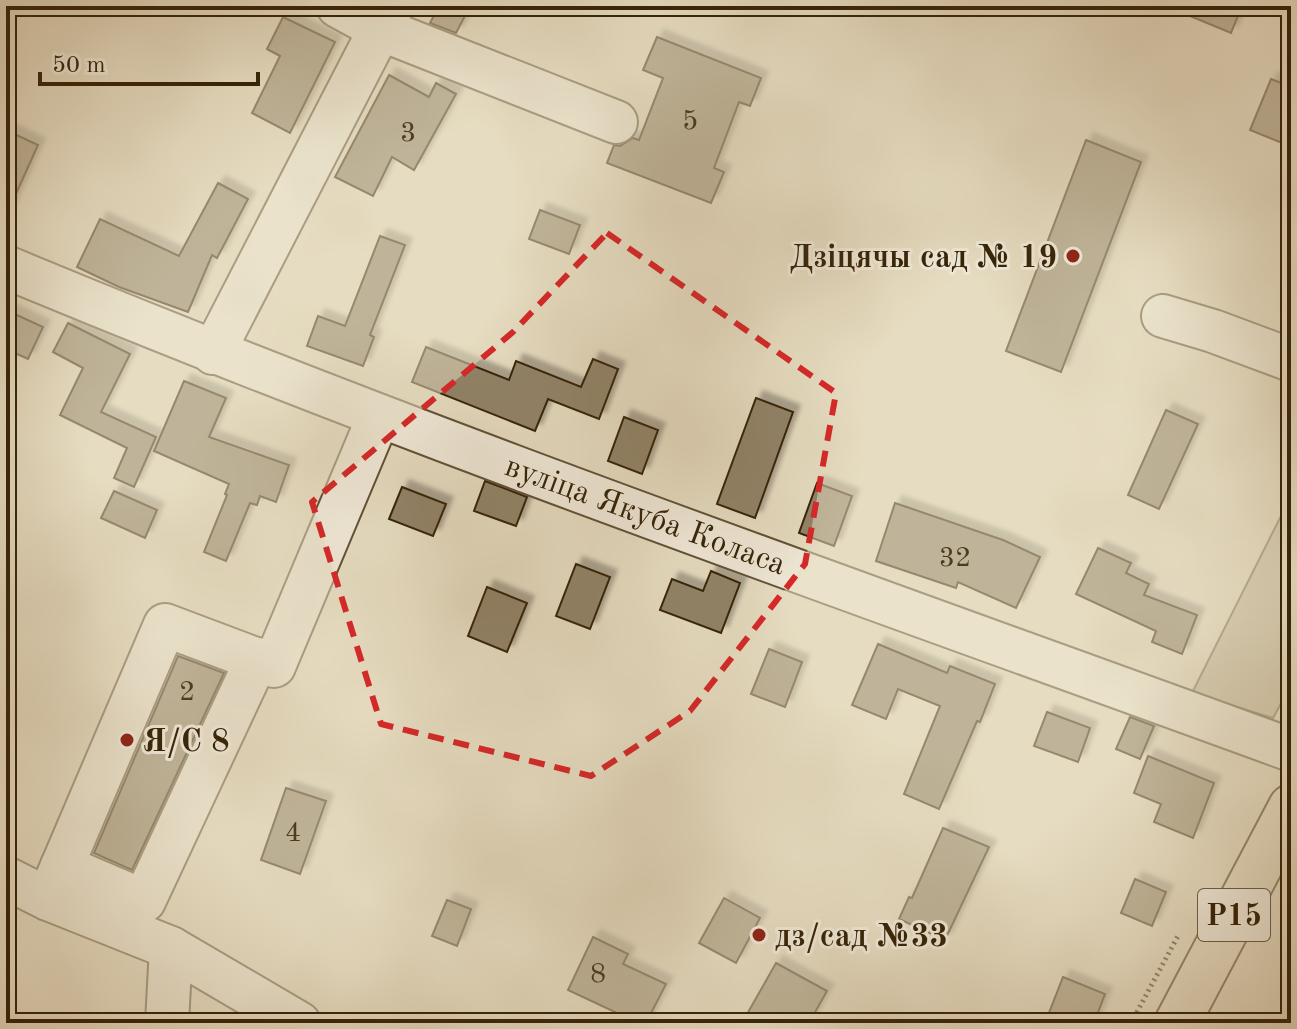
<svg xmlns="http://www.w3.org/2000/svg" width="1297" height="1029" viewBox="0 0 1297 1029" font-family="'Old Standard TT',serif">
  <defs>
    <filter id="shadow"><feDropShadow dx="7" dy="-7" stdDeviation="2" flood-color="#0004"/></filter>
  </defs>
  <rect width="100%" height="100%" fill="#e6dcc1"/>
  <filter id="stains"><feTurbulence type="fractalNoise" baseFrequency=".0025" numOctaves="4"/><feColorMatrix values="0 0 0 0 .2 0 0 0 0 .09 0 0 0 0 .02 0 0 0 .5 -.17"/></filter>
  <radialGradient id="worn" r=".72"><stop offset=".6" stop-color="#630" stop-opacity="0"/><stop offset="1" stop-color="#630" stop-opacity=".3"/></radialGradient>
  <polygon fill="#c8bda1" stroke="#7e7054" stroke-width="2" points="1286,506 1291,508 1291,685 1273,718 1192,693"/>
  <g fill="#918368" stroke="#352307" stroke-width="2" filter="url(#shadow)">
    <polygon points="439,6 470,6 456,33 430,23"/>
    <polygon points="1166,6 1242,6 1231,33"/>
    <polygon points="283,17 335,42 290,133 252,113 280,56 267,49"/>
    <polygon points="657,37 761,78 750,106 739,102 714,168 724,172 711,203 607,163 614,145 620,146 633,138 639,140 663,78 643,70"/>
    <polygon points="389,75 429,97 436,83 456,94 414,170 392,157 373,196 335,177"/>
    <polygon points="1271,79 1291,87 1291,121 1282,143 1250,130"/>
    <polygon points="6,130 38,145 6,216"/>
    <polygon points="1086,140 1141,162 1061,372 1006,351"/>
    <polygon points="218,183 248,199 217,258 212,255 188,312 119,287 77,267 100,219 179,256"/>
    <polygon points="540,210 580,225 569,254 529,239"/>
    <polygon points="380,236 405,245 370,335 374,337 363,366 307,346 318,316 345,326"/>
    <polygon points="6,310 43,327 28,359 6,349"/>
    <polygon points="68,323 130,354 101,412 156,437 134,487 114,478 127,448 60,415 83,368 53,352"/>
    <polygon points="426,347 509,380 516,361 581,387 593,359 618,369 599,419 548,399 535,431 412,382"/>
    <polygon points="184,381 226,398 209,437 289,465 276,502 260,496 257,505 250,503 226,561 204,552 227,495 225,494 229,484 154,451"/>
    <polygon points="756,398 793,412 755,518 717,504"/>
    <polygon points="1166,410 1198,424 1159,509 1128,495"/>
    <polygon points="624,417 658,430 642,474 608,461"/>
    <polygon points="485,481 527,497 516,526 474,511"/>
    <polygon points="817,483 852,496 834,546 799,533"/>
    <polygon points="402,487 446,504 433,536 389,519"/>
    <polygon points="114,491 157,510 145,538 101,518"/>
    <polygon points="895,503 1003,540 1040,557 1016,608 958,582 956,588 876,561"/>
    <polygon points="1098,548 1131,563 1126,573 1149,584 1144,595 1197,615 1182,654 1152,642 1156,631 1076,594"/>
    <polygon points="576,564 610,577 590,629 556,616"/>
    <polygon points="711,571 740,583 721,633 660,610 672,579 703,591"/>
    <polygon points="487,587 527,603 507,652 468,636"/>
    <polygon points="878,644 947,673 950,666 995,684 980,722 977,721 939,809 904,794 940,706 898,689 886,719 852,705"/>
    <polygon points="769,649 802,662 785,707 751,694"/>
    <polygon points="178,656 224,673 132,870 94,853"/>
    <polygon points="1047,712 1090,728 1078,762 1034,746"/>
    <polygon points="1130,717 1154,726 1140,759 1116,749"/>
    <polygon points="1148,756 1214,783 1193,838 1154,822 1161,804 1134,793"/>
    <polygon points="286,788 326,801 300,874 261,860"/>
    <polygon points="943,828 989,847 945,940 899,919 909,897 912,898"/>
    <polygon points="1135,879 1166,892 1152,926 1121,913"/>
    <polygon points="724,898 760,918 736,963 699,943"/>
    <polygon points="447,900 471,909 457,946 432,936"/>
    <polygon points="593,937 628,954 623,964 666,984 646,1023 630,1023 614,1015 615,1012 568,990"/>
    <polygon points="776,963 827,991 809,1023 742,1023"/>
    <polygon points="1063,977 1105,994 1094,1023 1045,1023"/>
  </g>
  <g fill="none" stroke-linecap="round" stroke-linejoin="round">
    <g stroke="#615136" stroke-width="46">
      <g id="minor">
        <polyline points="338,6 380,29 616,122"/>
        <path d="M6 267C429 443 861 593 1291 750"/>
        <polyline points="1163,316 1213,331 1291,360"/>
        <polyline points="213,353 392,6"/>
        <polyline points="62,866 144,901 257,659"/>
        <polyline points="6,878 48,899 171,948"/>
        <polyline points="48,899 165,625 274,666 379,416"/>
        <polyline points="167,1023 171,948 299,1023"/>
      </g>
    </g>
    <g stroke="#352307" stroke-width="48">
      <polyline id="major" points="1177,1023 1291,807"/>
    </g>
    <polyline stroke="#352307" stroke-width="5" stroke-dasharray="2 4" stroke-linecap="butt" points="1131,1023 1178,936"/>
    <use href="#minor" stroke="#efe8d7" stroke-width="42"/>
    <use href="#major" stroke="#e6dcc1" stroke-width="44"/>
  </g>
  <path d="M0 0H1297V1029H0ZM607 233 836 393 805 564 690 711 591 776 381 724 312 502 513 332Z" fill="#e6dcc1" fill-opacity=".55" fill-rule="evenodd"/>
  <path fill="none" stroke="#d62828" stroke-width="6" stroke-dasharray="16 10" stroke-linejoin="round" d="M607 233 836 393 805 564 690 711 591 776 381 724 312 502 513 332Z"/>
  <g fill="#8f2418" stroke="#efe8d7" stroke-width="3">
    <circle cx="1073" cy="256" r="8"/>
    <circle cx="127" cy="740" r="8"/>
    <circle cx="759" cy="935" r="8"/>
  </g>
  <g text-anchor="middle" stroke-width="6" stroke-linejoin="round" paint-order="stroke">
    <g font-size="28" fill="#4c3b1f">
      <text x="690" y="129">5</text>
      <text x="408" y="141">3</text>
      <text x="955" y="566">32</text>
      <text x="187" y="700">2</text>
      <text x="293" y="841">4</text>
      <text x="598" y="982">8</text>
    </g>
    <rect fill="#efe8d7" stroke="#6d5e45" stroke-width="2" x="1198" y="889" width="72" height="52" rx="6"/>
    <g font-size="30" font-weight="bold" fill="#352307">
      <text x="1234" y="925">Р15</text>
    </g>
    <g font-size="32" font-weight="bold" fill="#352307" stroke="#efe8d7" text-anchor="start">
      <text x="1057" y="267" text-anchor="end">Дзіцячы сад № 19</text>
      <text x="143" y="751">Я/С 8</text>
      <text x="775" y="946">дз/сад №33</text>
    </g>
    <g font-size="32" fill="#352307" stroke="#efe8d7">
      <text transform="translate(646 514) rotate(20)" y="11">вуліца Якуба Коласа</text>
    </g>
  </g>
  <rect width="1297" height="1029" fill="none" stroke="#e6dcc1" stroke-width="32"/>
  <rect x="8" y="8" width="1281" height="1013" fill="none" stroke="#352307" stroke-width="4"/>
  <rect x="16" y="16" width="1265" height="997" fill="none" stroke="#352307" stroke-width="2"/>
  <path d="M40 72v12h218v-12" fill="none" stroke="#352307" stroke-width="4"/>
  <text x="52" y="72" font-size="24" fill="#352307" stroke="#efe8d7" stroke-width="6" paint-order="stroke">50 m</text>
  <rect width="100%" height="100%" filter="url(#stains)"/>
  <rect width="100%" height="100%" fill="url(#worn)"/>
</svg>
